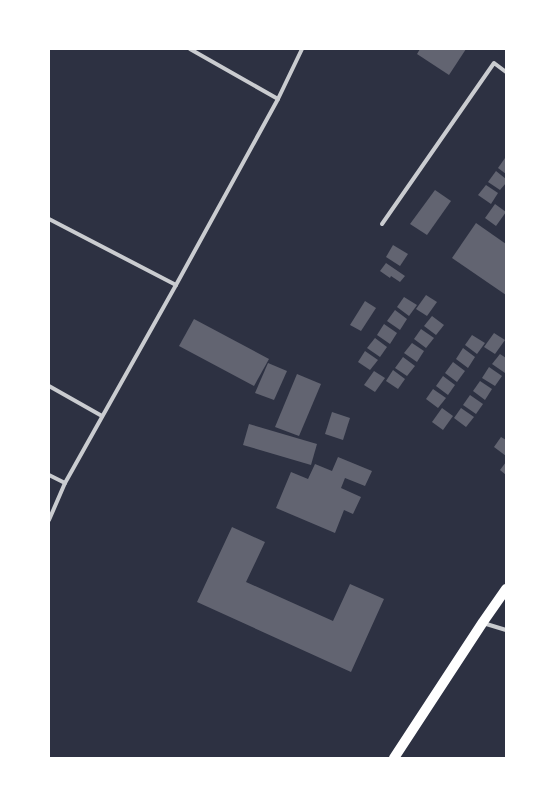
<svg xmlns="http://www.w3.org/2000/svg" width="555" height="807" viewBox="0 0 555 807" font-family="Lato,sans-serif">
  <rect width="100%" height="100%" fill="#2d3142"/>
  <g fill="#626471">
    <polygon points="420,49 466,49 449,75 417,54"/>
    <polygon points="505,158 506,159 506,174 498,168"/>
    <polygon points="496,171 506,179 506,183 500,190 488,182"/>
    <polygon points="486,185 498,193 491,204 478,195"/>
    <polygon points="435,190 451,201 427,235 410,224"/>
    <polygon points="495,204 506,212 496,226 485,218"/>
    <polygon points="476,223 506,244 506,295 452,258"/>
    <polygon points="393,245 408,254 400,266 386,257"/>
    <polygon points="386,263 405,276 400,282 391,276 390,278 380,271"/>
    <polygon points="426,295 437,302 427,316 416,309"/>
    <polygon points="404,297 417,305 409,316 397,307"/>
    <polygon points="365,301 376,308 361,331 350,325"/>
    <polygon points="395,310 407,319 400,330 387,321"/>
    <polygon points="432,316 444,325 436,335 424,326"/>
    <polygon points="194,319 269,359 254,386 179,346"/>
    <polygon points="384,324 397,333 390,344 377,335"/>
    <polygon points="421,329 434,338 426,348 414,339"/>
    <polygon points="494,333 505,340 495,354 484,347"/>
    <polygon points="472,335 485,343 477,354 465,345"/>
    <polygon points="375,338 387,347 380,357 367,348"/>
    <polygon points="412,343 424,351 417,362 404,353"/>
    <polygon points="463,348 475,357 468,368 456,359"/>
    <polygon points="365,351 378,360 370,370 358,362"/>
    <polygon points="500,354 506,358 506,371 505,373 492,364"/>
    <polygon points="403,357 415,366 407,376 395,368"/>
    <polygon points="453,362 465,371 457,382 445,373"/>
    <polygon points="268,363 287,371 274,400 255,393"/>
    <polygon points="489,367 502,376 495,386 482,378"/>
    <polygon points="393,370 405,379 398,389 386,381"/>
    <polygon points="374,371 385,378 375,392 364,385"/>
    <polygon points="297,374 321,384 299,436 275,427"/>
    <polygon points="443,376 455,385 448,395 436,386"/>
    <polygon points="480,381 492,389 485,400 473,391"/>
    <polygon points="433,389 446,398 438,408 426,399"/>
    <polygon points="470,395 483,404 476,414 463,405"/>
    <polygon points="442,408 453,416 443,430 432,422"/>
    <polygon points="461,408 474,417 466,427 454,418"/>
    <polygon points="332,412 350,418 343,440 325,434"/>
    <polygon points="249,424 317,444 311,465 243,445"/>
    <polygon points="501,437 506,440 506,456 494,447"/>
    <polygon points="338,457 372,471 365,486 345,478 341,488 361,497 353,514 344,510 335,533 276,508 291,472 308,479 315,464 332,471"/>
    <polygon points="506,462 506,475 500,470"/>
    <polygon points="232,527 265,542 246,582 333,621 350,584 384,599 351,672 197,602"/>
  </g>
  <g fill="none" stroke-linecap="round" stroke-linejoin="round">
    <g stroke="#caccd0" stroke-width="4">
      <polyline points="190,49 278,99"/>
      <polyline points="49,219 176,285"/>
      <polyline points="382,224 494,63 506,72"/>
      <polyline points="49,386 102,416"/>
      <polyline points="49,475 65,483"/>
      <polyline points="49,520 65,483 176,285 278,99 302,49"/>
      <polyline points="483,623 506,630"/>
    </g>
    <polyline stroke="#fff" stroke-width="10" points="394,758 483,622 506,589"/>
  </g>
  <rect width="555" height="807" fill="none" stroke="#ffffff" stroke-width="100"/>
</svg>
